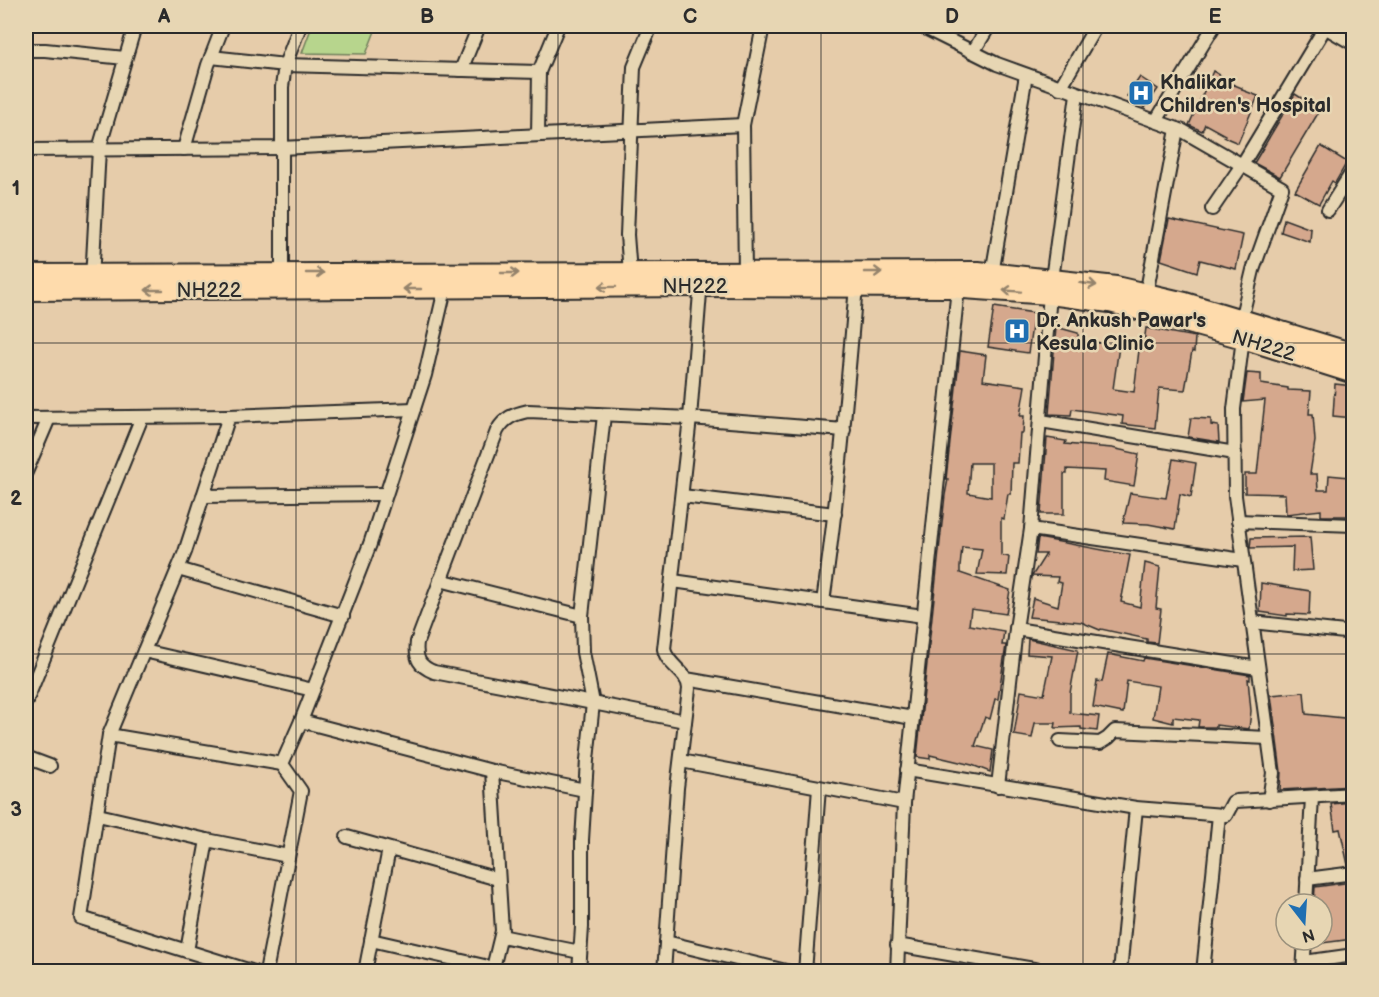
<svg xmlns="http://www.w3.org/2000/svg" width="1379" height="997" viewBox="0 0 1379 997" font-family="'Balsamiq Sans',sans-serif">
  <rect width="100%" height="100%" fill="#e6ccaa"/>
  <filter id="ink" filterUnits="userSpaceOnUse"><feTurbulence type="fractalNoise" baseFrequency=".0167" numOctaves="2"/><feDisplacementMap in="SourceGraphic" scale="12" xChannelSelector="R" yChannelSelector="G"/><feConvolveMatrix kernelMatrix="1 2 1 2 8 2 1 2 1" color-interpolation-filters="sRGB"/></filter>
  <g filter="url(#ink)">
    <polygon fill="#b7d58d" stroke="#71805c" stroke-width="1.5" points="312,26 377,26 366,54 302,53"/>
    <g fill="#d5a88d" stroke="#2b2b2b" stroke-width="1.5" fill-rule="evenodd">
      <polygon points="1213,71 1228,80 1227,82 1242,88 1242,90 1258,96 1238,143 1224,137 1225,135 1205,124 1202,131 1189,125"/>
      <polygon points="1140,77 1158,89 1145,108 1127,96"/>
      <polygon points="1295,94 1320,110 1280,177 1254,163"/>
      <polygon points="1321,146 1347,162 1335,183 1332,181 1319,204 1295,191"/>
      <polygon points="1169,219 1243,235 1236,269 1200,260 1197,272 1161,260"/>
      <polygon points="1284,219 1311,229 1310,242 1281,232"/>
      <polygon points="994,307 1034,313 1028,353 988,347"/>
      <polygon points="1056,327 1078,333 1078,339 1119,346 1113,389 1134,392 1139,350 1143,350 1146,328 1195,337 1194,352 1192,351 1185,390 1159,388 1155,428 1122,424 1123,416 1072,409 1071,415 1049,414"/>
      <path d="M960 351 986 355 983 380 1025 386 1020 416H1024L1023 433H1020L1018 463H1012L1011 494H1008L1004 519 1001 518V555L1009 557 1007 575 977 574 982 549 962 547 960 567V573L1010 590 1006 614 971 609 969 625 1004 631 1002 645H1006L998 699H995L990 719 985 717 975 746 993 750 990 772 972 765 930 755V759L917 757 945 495 948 479H946ZM970 463H991V497L968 493Z"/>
      <polygon points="1247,373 1261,374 1261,384 1288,388 1288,390 1311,391 1309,414 1313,414 1315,441 1310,474 1317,474 1318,490 1328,490 1329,475 1349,477 1350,516 1321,516 1321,510 1286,514 1285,494 1245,493 1245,474 1257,474 1265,400 1243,402"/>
      <polygon points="1335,384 1353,386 1353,418 1333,416"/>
      <polygon points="1191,418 1211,419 1211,425 1218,426 1219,442 1188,437"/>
      <polygon points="1047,438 1066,441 1065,444 1112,448 1139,454 1134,486 1104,481 1105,471 1067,469 1067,474 1064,474 1064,514 1041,514"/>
      <polygon points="1173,459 1196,463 1191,497 1180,494 1175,529 1148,524 1123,523 1130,493 1166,498"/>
      <polygon points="1310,537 1313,570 1292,571 1293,547 1250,548 1251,538"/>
      <polygon points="1038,538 1130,555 1121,602 1140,607 1145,563 1160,567 1156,608 1161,609 1157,643 1147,642 1147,639 1101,629 1100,630 1081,622 1029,617 1033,598 1058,606 1062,583 1057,582 1058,577 1032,576 1046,554 1036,554"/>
      <polygon points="1261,583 1310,591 1309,615 1287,614 1287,616 1260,612"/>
      <polygon points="1028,639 1078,650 1070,693 1070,713 1099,716 1097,731 1081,729 1081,727 1055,728 1056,723 1035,723 1032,738 1014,735 1021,691 1044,695 1052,656 1027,654"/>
      <polygon points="1108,654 1143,661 1144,658 1250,675 1250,680 1248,679 1251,711 1249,729 1216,725 1216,727 1198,727 1199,720 1173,717 1173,723 1153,718 1158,686 1127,681 1123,713 1093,707 1097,681 1102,682"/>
      <polygon points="1304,692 1306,714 1353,719 1353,786 1280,790 1281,772 1271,695"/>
      <polygon points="1353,802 1353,865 1348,865 1340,829 1335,830 1331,804"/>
      <polygon points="1352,882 1353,939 1322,943 1322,904 1314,904 1315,887"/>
    </g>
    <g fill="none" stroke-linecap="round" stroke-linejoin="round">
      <g stroke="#2b2b2b" stroke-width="16">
        <g id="minor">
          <polyline points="921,26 997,64 1183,131 1282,188 1253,270 1241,320"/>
          <polyline points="1323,26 1354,44"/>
          <polyline points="26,50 45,50 125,58"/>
          <polyline points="973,52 989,26"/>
          <polyline points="211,57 285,65 539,72"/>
          <polyline points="461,70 479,26"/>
          <polyline points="1060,88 1096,26"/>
          <polyline points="1156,121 1214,26"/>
          <polyline points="538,135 539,72 558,26"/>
          <polyline points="184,149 208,65 223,26"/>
          <polyline points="26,150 281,148 743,125"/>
          <polyline points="1212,209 1242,165 1326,26"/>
          <polyline points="1328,210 1354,169"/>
          <polyline points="745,272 743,125 763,26"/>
          <polyline points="630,273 627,235 634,67 651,26"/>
          <polyline points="282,274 282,87 285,65 300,26"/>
          <polyline points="992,274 1026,75"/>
          <polyline points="92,280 99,149 135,26"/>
          <polyline points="1146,295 1177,129"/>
          <polyline points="1243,338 1234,409 1235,496 1273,773 1269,800"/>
          <polyline points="26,418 229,416"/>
          <polyline points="1041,421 1235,453"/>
          <polyline points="26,472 49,418"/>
          <polyline points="203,496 386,494"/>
          <polyline points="682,496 835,514"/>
          <polyline points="1238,521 1354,525"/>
          <polyline points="1031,529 1243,560"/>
          <polyline points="178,569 343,616"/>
          <polyline points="440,580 582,616"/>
          <polyline points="673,581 923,616"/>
          <path d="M823 602C838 497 847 392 856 286"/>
          <polyline points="1252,622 1354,633"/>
          <polyline points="1016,629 1258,668"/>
          <polyline points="144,651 313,690"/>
          <polyline points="686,679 913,718"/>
          <polyline points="26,702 142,417"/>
          <polyline points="301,721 492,771 502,931 492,972"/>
          <path d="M685 721 434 672C419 666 415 659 417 642L497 431C504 418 514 414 528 411L690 418 844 430"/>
          <polyline points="109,735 81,918 254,972"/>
          <polyline points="1060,741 1100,743 1108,738 1115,731 1268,738"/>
          <polyline points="26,757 50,766"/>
          <polyline points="681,761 904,803"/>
          <polyline points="282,764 109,735 185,552 229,416 414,409"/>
          <polyline points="907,770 1136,808 1223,815 1226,815 1233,802 1236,801 1354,794"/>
          <polyline points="492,771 585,790"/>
          <polyline points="998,786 1016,629 1031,529 1050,294 1077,94"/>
          <polyline points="98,815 207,840 288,856"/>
          <polyline points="347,837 498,879"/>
          <polyline points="1307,879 1354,873"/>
          <polyline points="1306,904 1312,797"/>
          <polyline points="501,936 580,952"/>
          <polyline points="371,940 493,968"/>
          <polyline points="666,942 790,972"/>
          <polyline points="897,945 1051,972"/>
          <polyline points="187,951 207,840"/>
          <polyline points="1304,962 1354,955"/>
          <polyline points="266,972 301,791 282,764 301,721 370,544 425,375 445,289"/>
          <polyline points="365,972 389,849"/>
          <polyline points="579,972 582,927 582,840 587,760 593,703 583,652 582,616 604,415"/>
          <path d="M664 972 677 788 689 689C689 672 667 666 664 649L690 418 701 280"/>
          <polyline points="805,972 819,788"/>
          <polyline points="897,972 904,803 958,288"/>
          <polyline points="1120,972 1136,808"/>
          <polyline points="1203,972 1219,815"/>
          <polyline points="1303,972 1305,940"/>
        </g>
      </g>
      <g stroke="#2b2b2b" stroke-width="24">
        <g id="trunk">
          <polyline points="26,275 978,272 1116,287 1185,303 1354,354"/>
          <polyline points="26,290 701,286 949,287 1050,294 1110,302 1146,311 1243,338 1354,373"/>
        </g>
      </g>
      <use href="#minor" stroke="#e7d6b3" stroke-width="12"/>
      <use href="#trunk" stroke="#fedbac" stroke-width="20"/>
    </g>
    <defs><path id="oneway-shaft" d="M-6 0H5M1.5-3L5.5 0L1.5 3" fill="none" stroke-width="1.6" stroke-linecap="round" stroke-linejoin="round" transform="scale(1.5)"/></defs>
    <g stroke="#94836c">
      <use href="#oneway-shaft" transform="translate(873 272)"/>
      <use href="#oneway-shaft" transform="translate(315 273)"/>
      <use href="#oneway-shaft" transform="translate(510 273)"/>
      <use href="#oneway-shaft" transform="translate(1088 284) rotate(8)"/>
      <use href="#oneway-shaft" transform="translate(607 287) rotate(179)"/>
      <use href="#oneway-shaft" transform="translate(412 289) rotate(180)"/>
      <use href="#oneway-shaft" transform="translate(154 290) rotate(180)"/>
      <use href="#oneway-shaft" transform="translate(1012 291) rotate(-176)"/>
    </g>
  </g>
  <path fill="none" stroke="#2b2b2b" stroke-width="1.5" stroke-opacity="0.55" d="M296 26V972M558 26V972M821 26V972M1083 26V972M26 343H1354M26 654H1354"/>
  <defs>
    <g id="hospital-square" transform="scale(1.35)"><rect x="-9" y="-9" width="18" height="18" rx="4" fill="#1f6fb2" stroke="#e7d6b3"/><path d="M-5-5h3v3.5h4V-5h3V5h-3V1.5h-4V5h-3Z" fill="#fff"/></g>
  </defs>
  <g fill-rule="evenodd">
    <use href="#hospital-square" x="1141" y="93"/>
    <use href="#hospital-square" x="1017" y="331"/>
  </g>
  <g text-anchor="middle" stroke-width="5" stroke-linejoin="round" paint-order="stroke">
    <g font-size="20" font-weight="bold" fill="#2b2b2b" stroke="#e7d6b3" text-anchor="start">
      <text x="1160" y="89">Khalikar<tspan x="1160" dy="23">Children's Hospital</tspan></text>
      <text x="1036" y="327">Dr. Ankush Pawar's<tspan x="1036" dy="23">Kesula Clinic</tspan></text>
    </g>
    <g font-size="20" fill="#2b2b2b" stroke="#e7d6b3">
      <text x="695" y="293">NH222</text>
      <text x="209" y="297">NH222</text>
      <text transform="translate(1264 345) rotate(17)" y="7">NH222</text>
    </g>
  </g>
  <rect width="1379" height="997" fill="none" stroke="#e7d6b3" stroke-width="66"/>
  <g transform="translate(1304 922) rotate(163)"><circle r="28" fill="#e7d6b3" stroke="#9c927d" stroke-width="1.5"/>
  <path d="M0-4.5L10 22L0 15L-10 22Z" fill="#1f6fb2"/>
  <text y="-9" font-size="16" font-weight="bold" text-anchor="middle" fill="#2b2b2b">N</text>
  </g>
  <rect x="33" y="33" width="1313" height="931" fill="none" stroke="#2b2b2b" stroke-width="2"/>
  <g font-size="20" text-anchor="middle" font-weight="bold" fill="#2b2b2b">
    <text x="164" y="23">A</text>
    <text x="427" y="23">B</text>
    <text x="690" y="23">C</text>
    <text x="952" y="23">D</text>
    <text x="1215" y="23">E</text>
    <text x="16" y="195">1</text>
    <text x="16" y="505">2</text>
    <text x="16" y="816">3</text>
  </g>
</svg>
